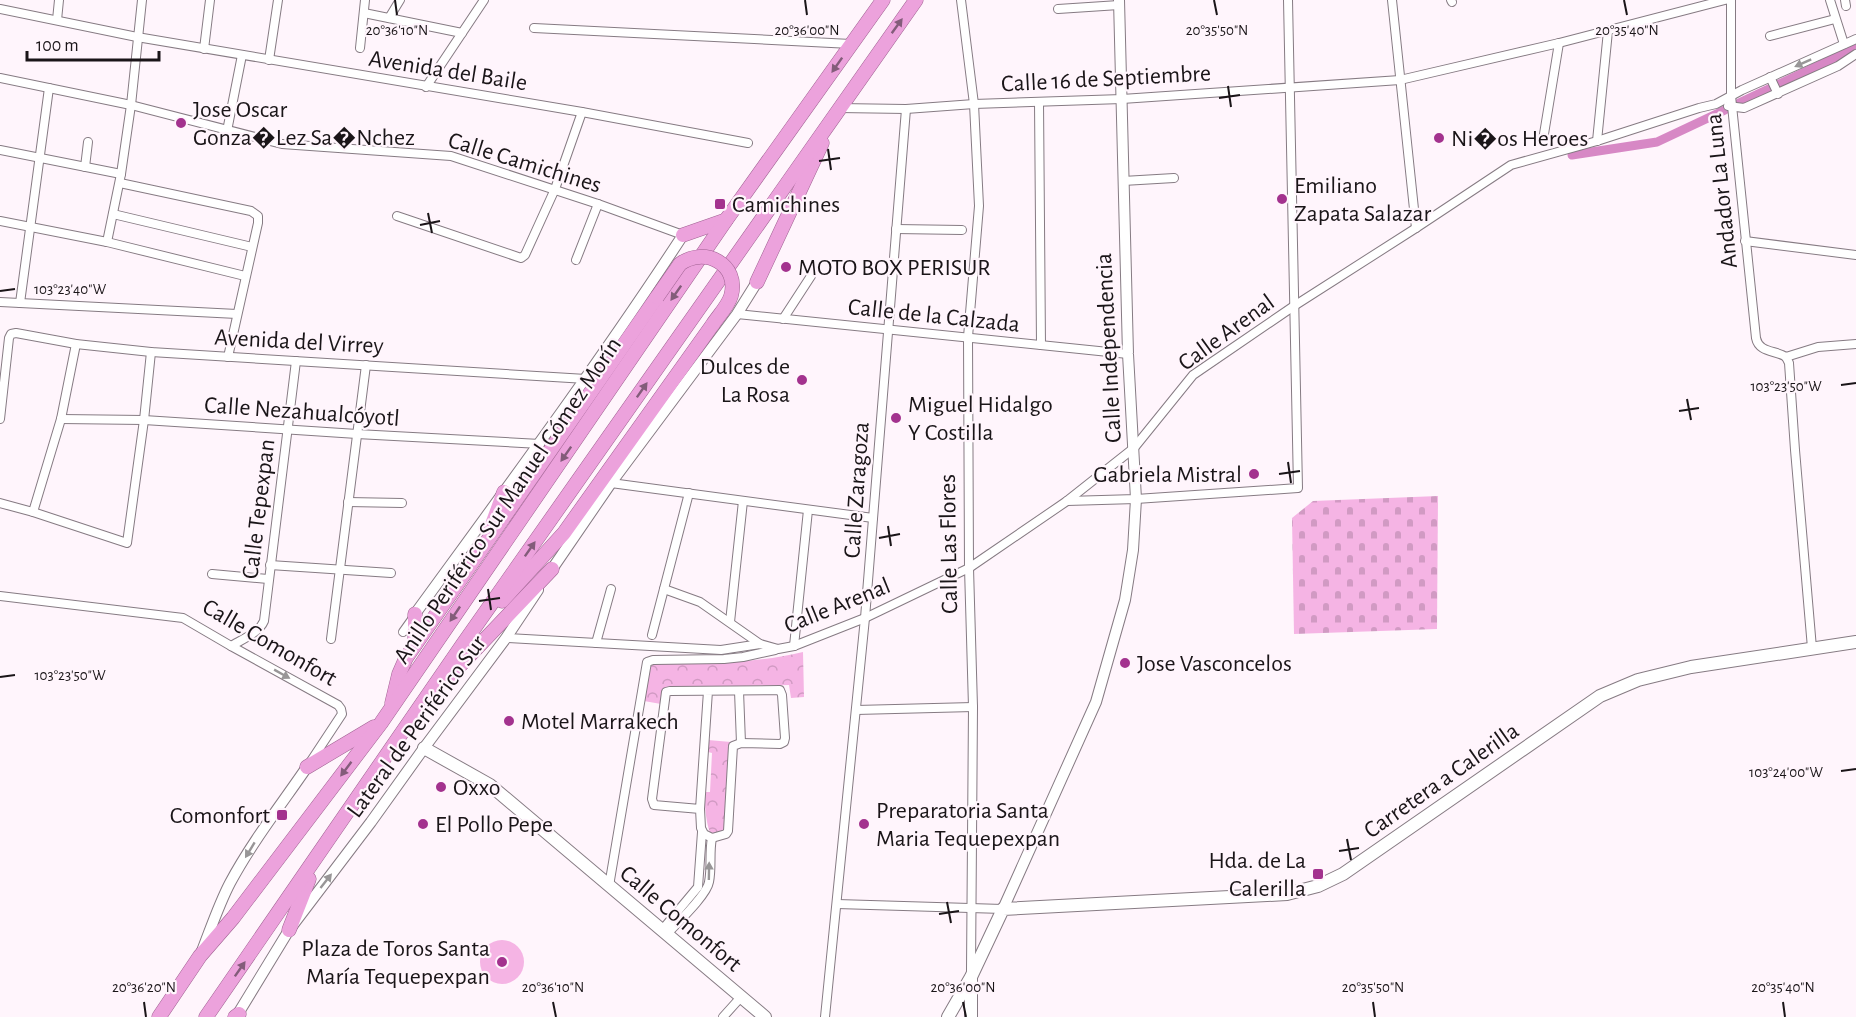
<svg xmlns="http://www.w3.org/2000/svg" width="1856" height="1017" viewBox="0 0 1856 1017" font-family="'Alegreya Sans',sans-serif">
  <defs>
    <pattern id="forest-crowns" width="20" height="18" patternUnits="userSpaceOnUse" patternTransform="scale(1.5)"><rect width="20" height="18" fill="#f5b4e4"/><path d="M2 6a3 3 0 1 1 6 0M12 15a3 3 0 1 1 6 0" fill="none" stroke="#d19ac3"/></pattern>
    <pattern id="cemetery-stones" width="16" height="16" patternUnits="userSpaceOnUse" patternTransform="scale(1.5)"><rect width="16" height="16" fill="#f5b4e4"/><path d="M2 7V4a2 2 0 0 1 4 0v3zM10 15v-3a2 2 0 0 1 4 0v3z" fill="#d19ac3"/></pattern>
  </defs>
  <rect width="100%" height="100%" fill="#fff5fc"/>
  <g fill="url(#forest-crowns)">
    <path d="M803 652 804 697 791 698 789 685 663 688 661 704 644 701 651 666 654 664C704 663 754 664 803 652Z"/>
    <path d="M708 740 731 742 725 830 721 834H711C706 826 704 801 705 792H710L712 753 708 752Z"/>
  </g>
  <polygon fill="url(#cemetery-stones)" points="1438,496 1437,629 1294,634 1292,518 1313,501"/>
  <circle fill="#f5b4e4" cx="502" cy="962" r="22"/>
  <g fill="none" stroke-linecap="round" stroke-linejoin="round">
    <g stroke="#d788c5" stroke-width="9">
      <polyline points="1739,103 1843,54 1856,45"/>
      <polyline points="1572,155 1657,142 1725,110"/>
    </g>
    <g stroke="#867b83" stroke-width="10">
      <g id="minor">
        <polyline points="961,0 974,104 979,206 968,337 969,568 973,707 971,971"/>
        <polyline points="1392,0 1416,228"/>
        <polyline points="1451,0 1452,2"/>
        <path d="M1731 0V96L1756 338C1759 353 1776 350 1786 357"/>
        <polyline points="1830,0 1844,44"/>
        <polyline points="1845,0 1846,6"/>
        <polyline points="0,9 137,37 582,112 748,143"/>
        <polyline points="1058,9 1119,5"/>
        <polyline points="364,13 462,33"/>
        <polyline points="389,18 400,0"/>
        <polyline points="57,20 59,0"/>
        <polyline points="534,28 851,44"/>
        <polyline points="1770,36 1835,19"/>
        <polyline points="360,48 365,0"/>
        <polyline points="204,49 210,0"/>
        <polyline points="269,60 278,0"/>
        <polyline points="1770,77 1778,94"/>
        <polyline points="0,78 131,105 282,144 451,156 598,204 683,235"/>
        <polyline points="426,87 484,0"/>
        <polyline points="1039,102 1041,345"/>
        <polyline points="1728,106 1744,108 1838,66 1856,54"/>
        <polyline points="839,108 906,109 974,104 1122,99 1400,80 1559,43 1725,0"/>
        <polyline points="227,131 242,55"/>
        <polyline points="1543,140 1559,43"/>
        <polyline points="1597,141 1608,31"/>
        <polyline points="0,150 121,174"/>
        <polyline points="85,167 88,142"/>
        <polyline points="1123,181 1174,178"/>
        <polyline points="120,183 251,211 258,216 258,223 228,357"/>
        <polyline points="113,214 252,247"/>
        <polyline points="397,216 521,258 525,255 555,189 582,112"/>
        <polyline points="0,221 107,242 245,276"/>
        <polyline points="896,229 962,230"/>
        <polyline points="1745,241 1856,255"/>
        <polyline points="107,242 121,174 131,105 142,0"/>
        <polyline points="576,260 598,204"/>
        <polyline points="0,302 237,314"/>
        <polyline points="20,303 49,88"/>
        <polyline points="737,314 1128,354"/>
        <polyline points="783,319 811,276"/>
        <polyline points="1786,357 1789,363 1795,450 1812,648"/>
        <polyline points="1786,357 1818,347 1856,344"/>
        <polyline points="0,419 9,338 11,334 16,333 76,344 151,352 586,379"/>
        <polyline points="61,419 144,420 357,434 540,444"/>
        <polyline points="611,483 873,518"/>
        <polyline points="1067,501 1136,499 1298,488 1288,0"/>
        <polyline points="348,502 402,503"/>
        <polyline points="0,503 33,512 127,543 144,420 151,352"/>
        <polyline points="33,512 61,419 76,344"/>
        <polyline points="270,565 391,573"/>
        <polyline points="212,574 268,579"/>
        <polyline points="664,589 700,602 760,644"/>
        <polyline points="0,596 183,618 231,646 338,705 341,709 342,714 311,761"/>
        <polyline points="730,622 743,501"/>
        <polyline points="403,632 413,618"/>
        <polyline points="652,635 689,493"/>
        <polyline points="506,638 721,650 760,644 778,649 794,646 865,618 969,568 1067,501 1134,448 1193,375 1294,306 1416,228 1511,165 1597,141 1699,108 1716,104 1742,90 1856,39"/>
        <polyline points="331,639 366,365"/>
        <polyline points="596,643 611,589"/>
        <path d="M231 646C241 640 259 633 264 621L296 361"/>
        <polyline points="794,646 808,510"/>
        <polyline points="739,691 741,743"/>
        <polyline points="856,710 973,707"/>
        <polyline points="700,809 701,828 704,834 712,838 726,834 728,831 733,746 741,743 780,744 784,742 785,738 782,695 780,690 670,691 666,692 652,799 654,805 700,809 708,691"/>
        <polyline points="609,886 647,662 653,660 724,659 743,657 775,650"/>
        <polyline points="837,904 1003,909"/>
        <polyline points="662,930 698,887 702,832"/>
        <path d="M667 934C677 923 707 895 709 882 712 867 709 853 712 838"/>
        <polyline points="723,1017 741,997"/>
        <polyline points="825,1017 865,618 906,109"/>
      </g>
    </g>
    <g stroke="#867b83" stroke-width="12">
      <g id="tertiary">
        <polyline points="548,575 611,483 737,314 757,282"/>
        <path d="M415 614C506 489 598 365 683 235"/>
        <polyline points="1003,909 1096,702 1125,600 1133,550 1136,499 1128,354 1119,0"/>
        <path d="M202 951C211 928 219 904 230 883 252 842 281 805 307 767"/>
        <polyline points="236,1017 289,930 371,822 424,748 506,638 538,590"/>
      </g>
    </g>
    <g stroke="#867b83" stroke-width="14">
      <g id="secondary">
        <polyline points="424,748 490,785 765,1017"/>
        <polyline points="948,1017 971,977 1003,909 1287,894 1318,886 1343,874 1600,696 1638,680 1691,667 1856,642"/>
        <polyline points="971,1017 971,979"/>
      </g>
    </g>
    <g stroke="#a06292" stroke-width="15">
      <g id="trunk">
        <polyline points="683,235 726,220"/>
        <polyline points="757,282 822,143"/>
        <polyline points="490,530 504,492"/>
        <polyline points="502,601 564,533 713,324"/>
        <polyline points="415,645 415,614"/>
        <polyline points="449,677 552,569"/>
        <polyline points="392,703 399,674 406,658 657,297"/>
        <polyline points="307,767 374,727"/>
        <polyline points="289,930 309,879"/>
        <polyline points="159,1017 200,956 233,918 381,723 726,220 883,0"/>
        <polyline points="206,1017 463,644 916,0"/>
        <polyline points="235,1017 239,1014"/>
      </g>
    </g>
    <use href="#minor" stroke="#fff" stroke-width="8"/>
    <use href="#tertiary" stroke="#fff" stroke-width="10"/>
    <use href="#secondary" stroke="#fff" stroke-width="12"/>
    <use href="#trunk" stroke="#eca2dc" stroke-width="14"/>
    <g stroke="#a06292" stroke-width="15" stroke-linecap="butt">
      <path id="trunk-bridge" d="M657 297 680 264C704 246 740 264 731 296 728 306 719 315 713 324"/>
    </g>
    <use href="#trunk-bridge" stroke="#eca2dc" stroke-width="14"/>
  </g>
  <defs><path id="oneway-solid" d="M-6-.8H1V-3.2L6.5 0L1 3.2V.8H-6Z" transform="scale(1.5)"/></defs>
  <g fill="#835c7a">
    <use href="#oneway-solid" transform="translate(897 26) rotate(-54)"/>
    <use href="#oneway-solid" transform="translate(837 65) rotate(125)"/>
    <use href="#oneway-solid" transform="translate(676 293) rotate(125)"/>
    <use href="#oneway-solid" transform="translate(642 390) rotate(-55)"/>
    <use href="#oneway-solid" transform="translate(566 454) rotate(125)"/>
    <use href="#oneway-solid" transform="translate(530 549) rotate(-55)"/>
    <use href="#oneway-solid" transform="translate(455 614) rotate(124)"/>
    <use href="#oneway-solid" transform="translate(346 769) rotate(127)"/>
    <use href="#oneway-solid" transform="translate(240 969) rotate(-55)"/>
  </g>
  <g fill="#989697">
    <use href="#oneway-solid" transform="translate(1803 63) rotate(156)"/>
    <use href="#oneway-solid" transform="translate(282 674) rotate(29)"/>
    <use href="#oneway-solid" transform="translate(250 850) rotate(121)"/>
    <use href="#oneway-solid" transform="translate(709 871) rotate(-89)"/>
    <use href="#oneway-solid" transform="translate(326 881) rotate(-52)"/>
  </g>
  <path fill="none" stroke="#1a1518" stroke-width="2" d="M395 0 397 15M805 0 807 15M1214 0 1217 15M1624 0 1627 15M1228 86 1231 107M1219 98 1240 95M828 149 831 170M819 161 840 158M428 213 432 233M420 225 440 221M0 291 15 289M1841 385 1856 383M1687 399 1691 420M1679 411 1699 408M1288 462 1291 483M1279 474 1300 471M888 526 891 546M879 538 900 534M488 589 491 610M479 601 500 598M0 677 15 675M1841 771 1856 769M1347 839 1351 860M1339 851 1359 848M947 902 951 923M939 914 959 911M144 1002 146 1017M553 1002 556 1017M963 1002 966 1017M1373 1002 1375 1017M1783 1002 1785 1017"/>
  <g fill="#a3328e" stroke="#fff5fc" stroke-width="2">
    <circle cx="181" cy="123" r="6"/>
    <circle cx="1439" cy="138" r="6"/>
    <circle cx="1282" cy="199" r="6"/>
    <rect x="714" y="198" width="12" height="12" rx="3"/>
    <circle cx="786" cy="267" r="6"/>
    <circle cx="802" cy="380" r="6"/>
    <circle cx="896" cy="418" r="6"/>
    <circle cx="1254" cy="474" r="6"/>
    <circle cx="1125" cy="663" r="6"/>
    <circle cx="509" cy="721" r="6"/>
    <circle cx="441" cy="787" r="6"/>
    <rect x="276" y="809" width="12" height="12" rx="3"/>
    <circle cx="423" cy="824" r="6"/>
    <circle cx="864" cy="824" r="6"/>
    <rect x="1312" y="868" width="12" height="12" rx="3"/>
    <circle cx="502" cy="962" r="6"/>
  </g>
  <g text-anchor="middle" stroke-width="4.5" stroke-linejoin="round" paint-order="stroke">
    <g font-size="24" fill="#1a1518" stroke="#fff5fc">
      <text transform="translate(448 70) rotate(9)" y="8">Avenida del Baile</text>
      <text transform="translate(1106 78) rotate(-3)" y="8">Calle 16 de Septiembre</text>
      <text transform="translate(525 162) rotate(17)" y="8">Calle Camichines</text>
      <text transform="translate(1721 191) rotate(-96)" y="8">Andador La Luna</text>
      <text transform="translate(934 315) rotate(6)" y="8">Calle de la Calzada</text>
      <text transform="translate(1226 332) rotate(-36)" y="8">Calle Arenal</text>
      <text transform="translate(299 341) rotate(3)" y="8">Avenida del Virrey</text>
      <text transform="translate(1108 348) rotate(-93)" y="8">Calle Independencia</text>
      <text transform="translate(302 411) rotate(4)" y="8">Calle Nezahualcóyotl</text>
      <text transform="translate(856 490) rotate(-86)" y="8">Calle Zaragoza</text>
      <text transform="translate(507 500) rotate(-56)" y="8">Anillo Periférico Sur Manuel Gómez Morín</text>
      <text transform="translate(258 509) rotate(-83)" y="8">Calle Tepexpan</text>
      <text transform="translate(948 544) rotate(-91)" y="8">Calle Las Flores</text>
      <text transform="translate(837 605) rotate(-22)" y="8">Calle Arenal</text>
      <text transform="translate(270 642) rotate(30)" y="8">Calle Comonfort</text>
      <text transform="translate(416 726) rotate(-54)" y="8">Lateral de Periférico Sur</text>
      <text transform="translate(1441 780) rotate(-35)" y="8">Carretera a Calerilla</text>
      <text transform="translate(681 918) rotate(40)" y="8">Calle Comonfort</text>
    </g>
    <g font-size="24" fill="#1a1518" stroke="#fff5fc" text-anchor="start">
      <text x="193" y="117">Jose Oscar<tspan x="193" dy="28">Gonza�Lez Sa�Nchez</tspan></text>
      <text x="1451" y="146">Ni�os Heroes</text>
      <text x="1294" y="193">Emiliano<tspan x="1294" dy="28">Zapata Salazar</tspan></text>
      <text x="732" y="212">Camichines</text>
      <text x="798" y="275">MOTO BOX PERISUR</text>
      <text x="790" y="374" text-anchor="end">Dulces de<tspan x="790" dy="28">La Rosa</tspan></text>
      <text x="908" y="412">Miguel Hidalgo<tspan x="908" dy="28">Y Costilla</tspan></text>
      <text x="1242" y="482" text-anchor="end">Gabriela Mistral</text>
      <text x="1137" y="671">Jose Vasconcelos</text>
      <text x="521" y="729">Motel Marrakech</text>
      <text x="453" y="795">Oxxo</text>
      <text x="876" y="818">Preparatoria Santa<tspan x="876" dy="28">Maria Tequepexpan</tspan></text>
      <text x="270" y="823" text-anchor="end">Comonfort</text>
      <text x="435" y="832">El Pollo Pepe</text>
      <text x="1306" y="868" text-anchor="end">Hda. de La<tspan x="1306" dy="28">Calerilla</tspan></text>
      <text x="490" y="956" text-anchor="end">Plaza de Toros Santa<tspan x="490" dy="28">María Tequepexpan</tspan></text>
    </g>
  </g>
  <g font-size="15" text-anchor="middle" fill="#1a1518" stroke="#fff5fc" stroke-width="4.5" stroke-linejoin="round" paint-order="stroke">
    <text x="397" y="35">20°36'10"N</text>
    <text x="807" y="35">20°36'00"N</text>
    <text x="1217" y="35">20°35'50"N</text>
    <text x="1627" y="35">20°35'40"N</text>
    <text x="70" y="294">103°23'40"W</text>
    <text x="1786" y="391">103°23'50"W</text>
    <text x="70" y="680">103°23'50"W</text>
    <text x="1786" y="777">103°24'00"W</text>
    <text x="144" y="992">20°36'20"N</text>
    <text x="553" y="992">20°36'10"N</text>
    <text x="963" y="992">20°36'00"N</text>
    <text x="1373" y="992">20°35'50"N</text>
    <text x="1783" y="992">20°35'40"N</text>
  </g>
  <path d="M27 51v9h132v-9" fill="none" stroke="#1a1518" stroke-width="3"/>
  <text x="36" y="51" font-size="18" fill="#1a1518" stroke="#fff5fc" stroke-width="4.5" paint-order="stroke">100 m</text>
</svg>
